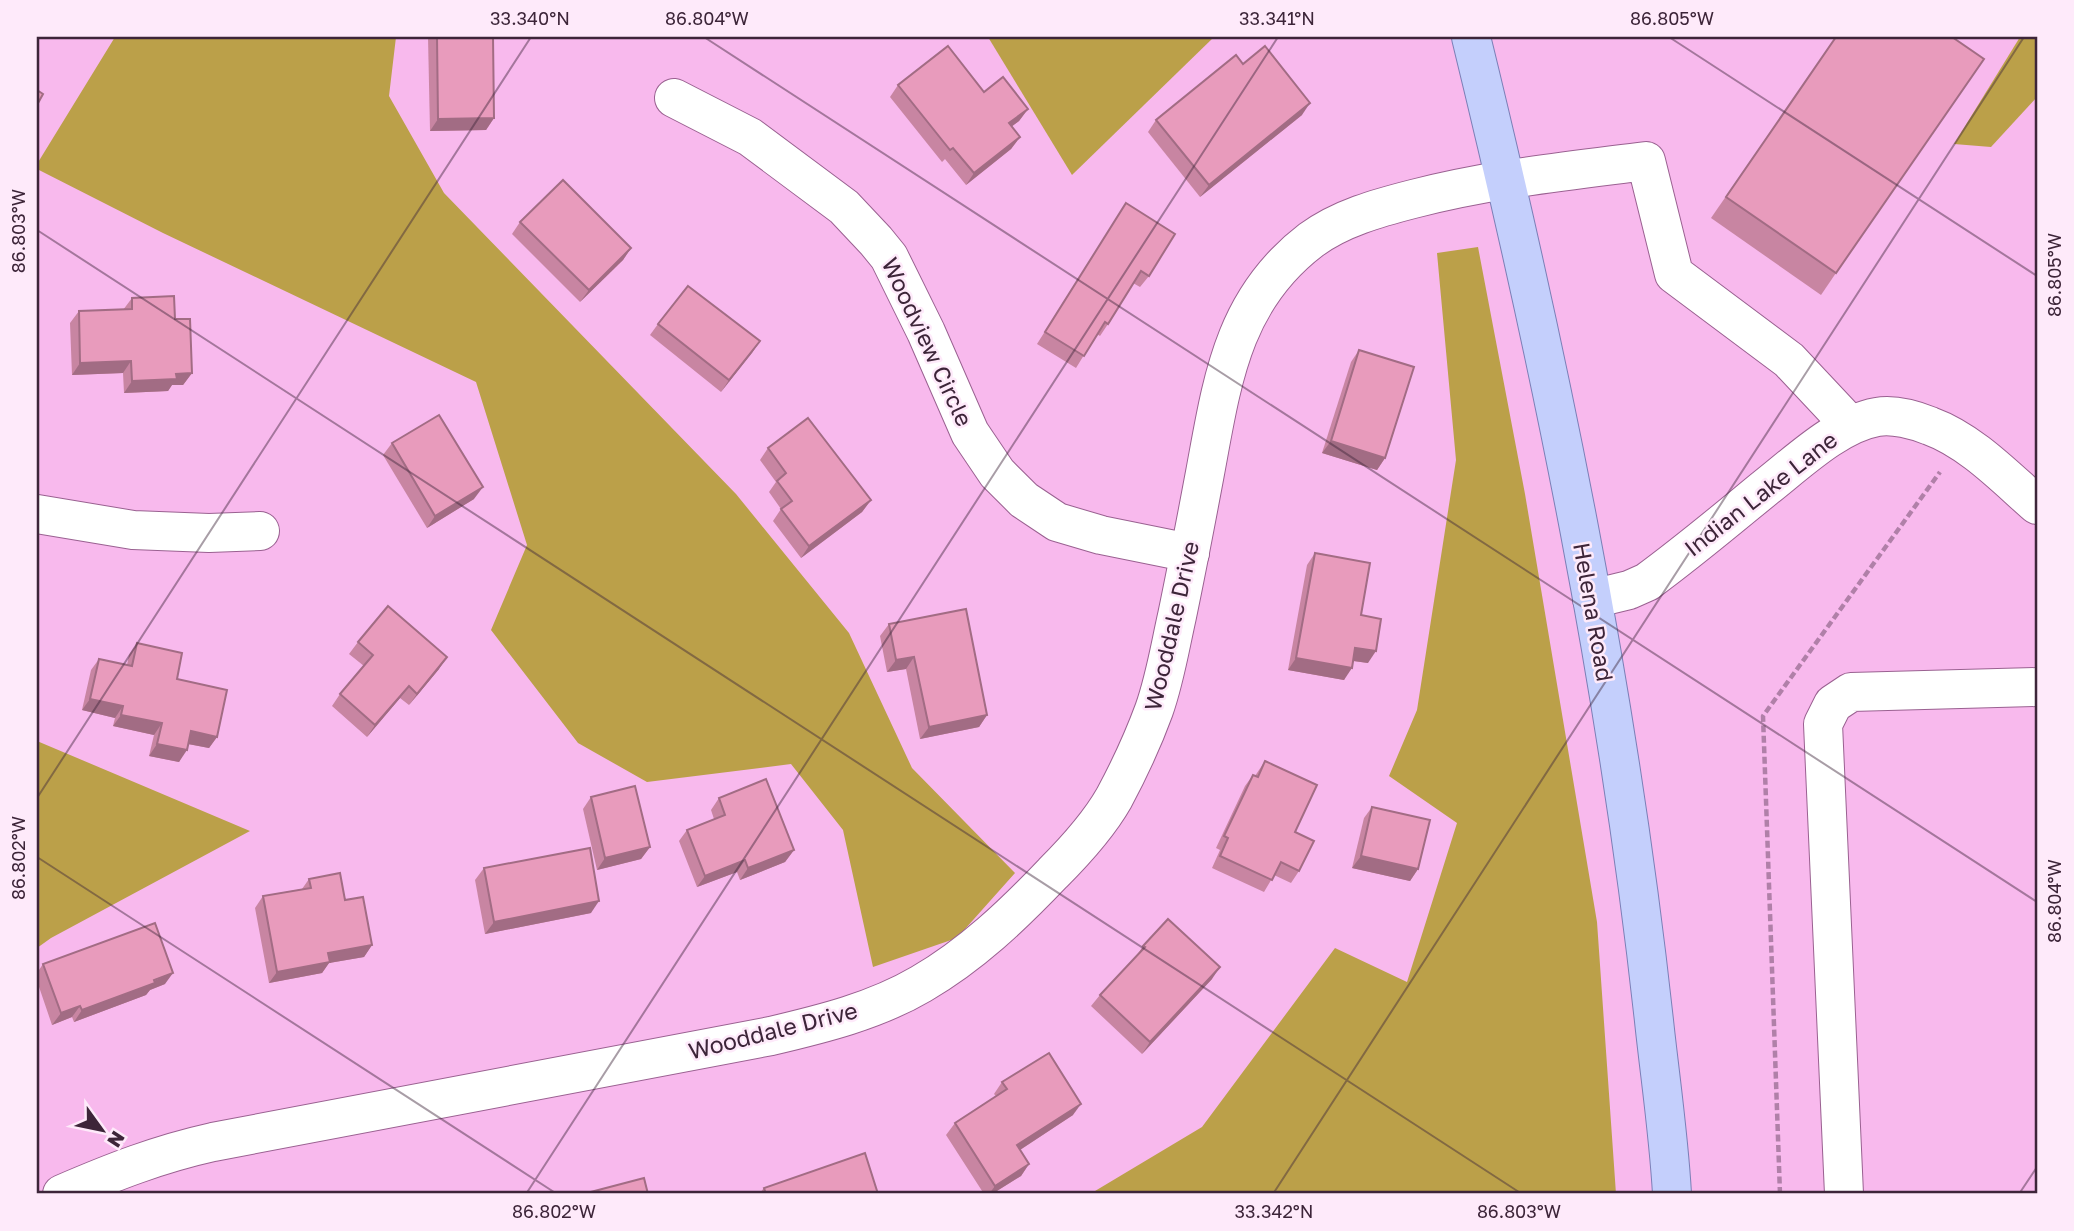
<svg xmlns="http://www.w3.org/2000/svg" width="2074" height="1231" viewBox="0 0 2074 1231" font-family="'Golos Text',sans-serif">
  <rect width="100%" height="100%" fill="#f8b9ed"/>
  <g fill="#bba049">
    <polygon points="115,37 396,37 389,96 444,193 736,494 849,633 912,768 1015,873 957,938 873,967 843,830 791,764 647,782 578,743 491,630 527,545 476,382 163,233 37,169 37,164"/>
    <polygon points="988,37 1214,37 1072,175"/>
    <polygon points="2020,37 2037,37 2037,97 1991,147 1954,144"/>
    <polygon points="1478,247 1525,494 1597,922 1616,1194 1090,1194 1202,1127 1335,948 1407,982 1457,823 1389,776 1417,710 1456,460 1437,253"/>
    <polygon points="37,741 250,831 51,938 37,948"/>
  </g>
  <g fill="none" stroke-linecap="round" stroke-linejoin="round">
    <g stroke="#9a6191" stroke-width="40">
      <g id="minor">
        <polyline points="674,98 750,137 844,207 876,241 889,257 926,332 970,433 997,473 1024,500 1057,522 1101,535 1190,553"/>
        <polyline points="37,514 133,530 209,533 260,531"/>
        <path d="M1592 599 1629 590 1647 582C1688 552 1726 520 1765 488 1797 463 1837 424 1877 417 1893 414 1915 420 1930 426 1971 441 2005 477 2037 505"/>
        <path d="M62 1194C113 1172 159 1154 213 1142L771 1036C822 1024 875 1011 921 984 971 955 1013 915 1053 873 1076 850 1098 826 1114 798 1129 770 1143 740 1154 710 1165 679 1170 647 1177 616 1187 568 1196 521 1205 473 1222 382 1232 300 1311 240 1341 218 1378 208 1413 199 1490 179 1568 171 1646 161L1674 274 1789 360 1850 425"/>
        <polyline points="1844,1194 1823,724 1833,704 1851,692 2037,687"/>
      </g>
    </g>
    <g stroke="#7b7fb6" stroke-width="40">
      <path id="major" d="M1471 37C1551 364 1619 695 1655 1030 1661 1084 1669 1139 1672 1194"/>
    </g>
    <polyline stroke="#b080a8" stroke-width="4.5" stroke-dasharray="7 3.5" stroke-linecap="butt" points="1780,1194 1763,716 1940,472"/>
    <use href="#minor" stroke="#fff" stroke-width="38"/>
    <use href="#major" stroke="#c4cffc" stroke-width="38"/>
  </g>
  <g fill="#c885a2">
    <polygon points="428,37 493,37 494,118 486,130 430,131"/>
    <polygon points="1836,37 1836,273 1821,295 1711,218"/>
    <polygon points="1243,64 1302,115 1200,197 1148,132 1156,120"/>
    <polygon points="898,85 984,92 1028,109 1019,121 1011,127 1020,137 1011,149 966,185 945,159 942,162 890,97"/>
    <polygon points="1126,203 1149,276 1140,287 1133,283 1108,324 1100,336 1097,334 1076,368 1037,344"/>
    <polygon points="520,222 631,248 623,260 580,302 512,234"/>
    <polygon points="132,298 175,319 192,373 183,385 172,385 168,391 124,393 123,373 72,375 70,323 79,311 123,310"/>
    <polygon points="658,324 760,341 721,392 650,335"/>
    <polygon points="1359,350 1385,458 1377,470 1322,453 1351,362"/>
    <polygon points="392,443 474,499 427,528 383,455"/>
    <polygon points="768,448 871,500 862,512 801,558 773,521 781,509 769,492 776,482 760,460"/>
    <polygon points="1315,553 1361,615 1368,663 1353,661 1344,680 1288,670 1307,565"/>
    <polygon points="889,624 987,715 979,727 920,739 906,669 887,672 880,636"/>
    <polygon points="358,642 439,669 409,705 400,698 367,737 332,706 340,694 364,666 349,654"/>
    <polygon points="137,643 177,679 217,737 209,748 188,744 179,762 149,756 154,735 113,726 115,718 82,710 91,670 99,659 127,665 129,655"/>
    <polygon points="1265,761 1295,832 1299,871 1291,883 1274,875 1264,892 1212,868 1220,850 1216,848 1245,786 1253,775 1255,776"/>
    <polygon points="591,797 650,847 641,859 597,870 583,809"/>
    <polygon points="719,798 794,850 785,862 740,880 737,872 697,887 679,841 687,830 714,819 711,810"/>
    <polygon points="1372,807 1418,869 1410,881 1352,868 1364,818"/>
    <polygon points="484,868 591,913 485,934 475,880"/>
    <polygon points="309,879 345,900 372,945 364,957 329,963 322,973 269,983 255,908 263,896 302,889"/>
    <polygon points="1143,946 1212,979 1142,1054 1091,1006 1100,995 1136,957"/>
    <polygon points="43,964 165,984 150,990 146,995 74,1022 72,1017 52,1025 37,981 37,973"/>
    <polygon points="1002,1082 1073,1115 1020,1150 1029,1164 1021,1176 992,1194 984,1194 946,1135 955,1123 996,1096 994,1094"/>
    <polygon points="764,1188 878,1194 759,1194"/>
  </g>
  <g fill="#a26c84">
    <polygon points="1310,103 1302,115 1200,197 1209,185"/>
    <polygon points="1028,109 1019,121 1000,135 1009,123"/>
    <polygon points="494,118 486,130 430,131 438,119"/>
    <polygon points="1020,137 1011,149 966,185 974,173"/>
    <polygon points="631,248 623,260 580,302 589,290"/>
    <polygon points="760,341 752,353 721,392 729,380"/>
    <polygon points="131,361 123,373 72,375 80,363"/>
    <polygon points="192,373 183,385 172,385 168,391 124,393 132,381 176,374"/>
    <polygon points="1331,441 1385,458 1377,470 1322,453"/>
    <polygon points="483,487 474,499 427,528 435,516"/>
    <polygon points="871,500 862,512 801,558 809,546"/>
    <polygon points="1355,648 1376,651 1368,663 1347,660"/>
    <polygon points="447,657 439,669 409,705 417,694"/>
    <polygon points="914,657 906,669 887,672 896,660"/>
    <polygon points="1296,658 1352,668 1344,680 1288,670"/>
    <polygon points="409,686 400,698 367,737 375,725"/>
    <polygon points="90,699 123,706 115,718 82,710"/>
    <polygon points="121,715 162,723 154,735 113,726"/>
    <polygon points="987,715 979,727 920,739 929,727"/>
    <polygon points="191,731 217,737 209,748 183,743"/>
    <polygon points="157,744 187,750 179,762 149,756"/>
    <polygon points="650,847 641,859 597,870 605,858"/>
    <polygon points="794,850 785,862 740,880 748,868"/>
    <polygon points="1361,856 1418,869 1410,881 1352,868"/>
    <polygon points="745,860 737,872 697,887 705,876"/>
    <polygon points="599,901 591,913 485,934 494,922"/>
    <polygon points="372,945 364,957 329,963 322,973 269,983 277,972 328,953"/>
    <polygon points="1220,967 1212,979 1142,1054 1150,1042"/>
    <polygon points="173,973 165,984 150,990 146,995 74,1022 82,1010"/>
    <polygon points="80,1006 72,1017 52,1025 61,1013"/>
    <polygon points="1081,1104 1073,1115 1009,1157 1017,1145"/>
    <polygon points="1029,1164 1021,1176 992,1194 989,1194 995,1186"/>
  </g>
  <g fill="#e89bbc" stroke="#a26c84" stroke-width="2">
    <polygon points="437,37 493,37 494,118 438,119"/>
    <polygon points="1836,37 1952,37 1984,59 1836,273 1726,197"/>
    <polygon points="948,46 984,92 1003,77 1028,109 1009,123 1020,137 974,173 953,148 950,150 898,85"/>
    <polygon points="1265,46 1310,103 1209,185 1156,120 1236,55 1243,64"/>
    <polygon points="37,90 43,94 37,105"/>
    <polygon points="563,180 631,248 589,290 520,222"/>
    <polygon points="1126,203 1175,234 1149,276 1141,271 1108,324 1105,322 1084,356 1045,332"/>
    <polygon points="688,286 760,341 729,380 658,324"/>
    <polygon points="174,296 175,319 190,319 192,373 176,374 177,379 132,381 131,361 80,363 79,311 132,309 132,298"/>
    <polygon points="1359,350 1414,367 1385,458 1331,441"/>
    <polygon points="439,415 483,487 435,516 392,443"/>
    <polygon points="808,418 871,500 809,546 781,509 792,501 777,481 786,473 768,448"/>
    <polygon points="1315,553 1370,563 1361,615 1381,619 1376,651 1355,648 1352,668 1296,658"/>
    <polygon points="388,606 447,657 417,694 409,686 375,725 340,694 373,655 358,642"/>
    <polygon points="966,609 987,715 929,727 914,657 896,660 889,624"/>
    <polygon points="137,643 182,653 177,679 227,690 217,737 191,731 187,750 157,744 162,723 121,715 123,706 90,699 99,659 132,666"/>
    <polygon points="1265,761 1317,785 1295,832 1314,841 1299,871 1281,862 1272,880 1220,856 1228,838 1224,836 1253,775 1258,777"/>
    <polygon points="766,779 794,850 748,868 745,860 705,876 687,830 725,815 719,798"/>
    <polygon points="635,786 650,847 605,858 591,797"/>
    <polygon points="1372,807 1430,820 1418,869 1361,856"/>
    <polygon points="590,848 599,901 494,922 484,868"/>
    <polygon points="340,873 345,900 363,897 372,945 328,953 330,962 277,972 263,896 311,888 309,879"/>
    <polygon points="1168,919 1220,967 1150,1042 1100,995 1145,947 1143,946"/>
    <polygon points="155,923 173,973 154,980 155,983 82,1010 80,1006 61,1013 43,964"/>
    <polygon points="1049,1053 1081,1104 1017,1145 1029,1164 995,1186 955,1123 1007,1089 1002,1082"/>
    <polygon points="865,1153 878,1194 766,1194 764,1188"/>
    <polygon points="644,1178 648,1194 583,1194"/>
  </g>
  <path fill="none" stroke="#3d2539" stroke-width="2" stroke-opacity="0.45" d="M704 37 2037 902M1669 37 2037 276M37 230 1522 1194M37 798 531 37M37 857 557 1194M526 1194 1278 37M1273 1194 2024 37M2019 1194 2037 1167"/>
  <g text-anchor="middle" stroke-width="5" stroke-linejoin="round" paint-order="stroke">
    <g font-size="23" fill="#3d2539" stroke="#feeafa">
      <text transform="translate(927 342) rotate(65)" y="8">Woodview Circle</text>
      <text transform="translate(1761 494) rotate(-38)" y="8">Indian Lake Lane</text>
      <text transform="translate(1593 612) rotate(80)" y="8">Helena Road</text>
      <text transform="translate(1172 626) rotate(-77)" y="8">Wooddale Drive</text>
      <text transform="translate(773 1031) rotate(-14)" y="8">Wooddale Drive</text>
    </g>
  </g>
  <rect width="2074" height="1231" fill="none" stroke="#feeafa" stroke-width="77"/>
  <g transform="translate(102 1130) rotate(123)" stroke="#feeafa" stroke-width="5" paint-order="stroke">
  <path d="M0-5L12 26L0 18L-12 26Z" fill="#3d2539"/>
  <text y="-10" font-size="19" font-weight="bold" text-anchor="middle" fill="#3d2539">N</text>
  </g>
  <rect x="38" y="38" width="1998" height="1154" fill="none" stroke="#3d2539" stroke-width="2.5"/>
  <g font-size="18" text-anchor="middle" fill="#3d2539">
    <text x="530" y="25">33.340°N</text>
    <text x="707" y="25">86.804°W</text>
    <text x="1277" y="25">33.341°N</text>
    <text x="1672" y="25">86.805°W</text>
    <text transform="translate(19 231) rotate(-90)" y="6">86.803°W</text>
    <text transform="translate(2055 275) rotate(-90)" y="6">86.805°W</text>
    <text transform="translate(19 858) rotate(-90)" y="6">86.802°W</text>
    <text transform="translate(2055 901) rotate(-90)" y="6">86.804°W</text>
    <text x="554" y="1218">86.802°W</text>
    <text x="1274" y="1218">33.342°N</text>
    <text x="1519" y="1218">86.803°W</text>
  </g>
</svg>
